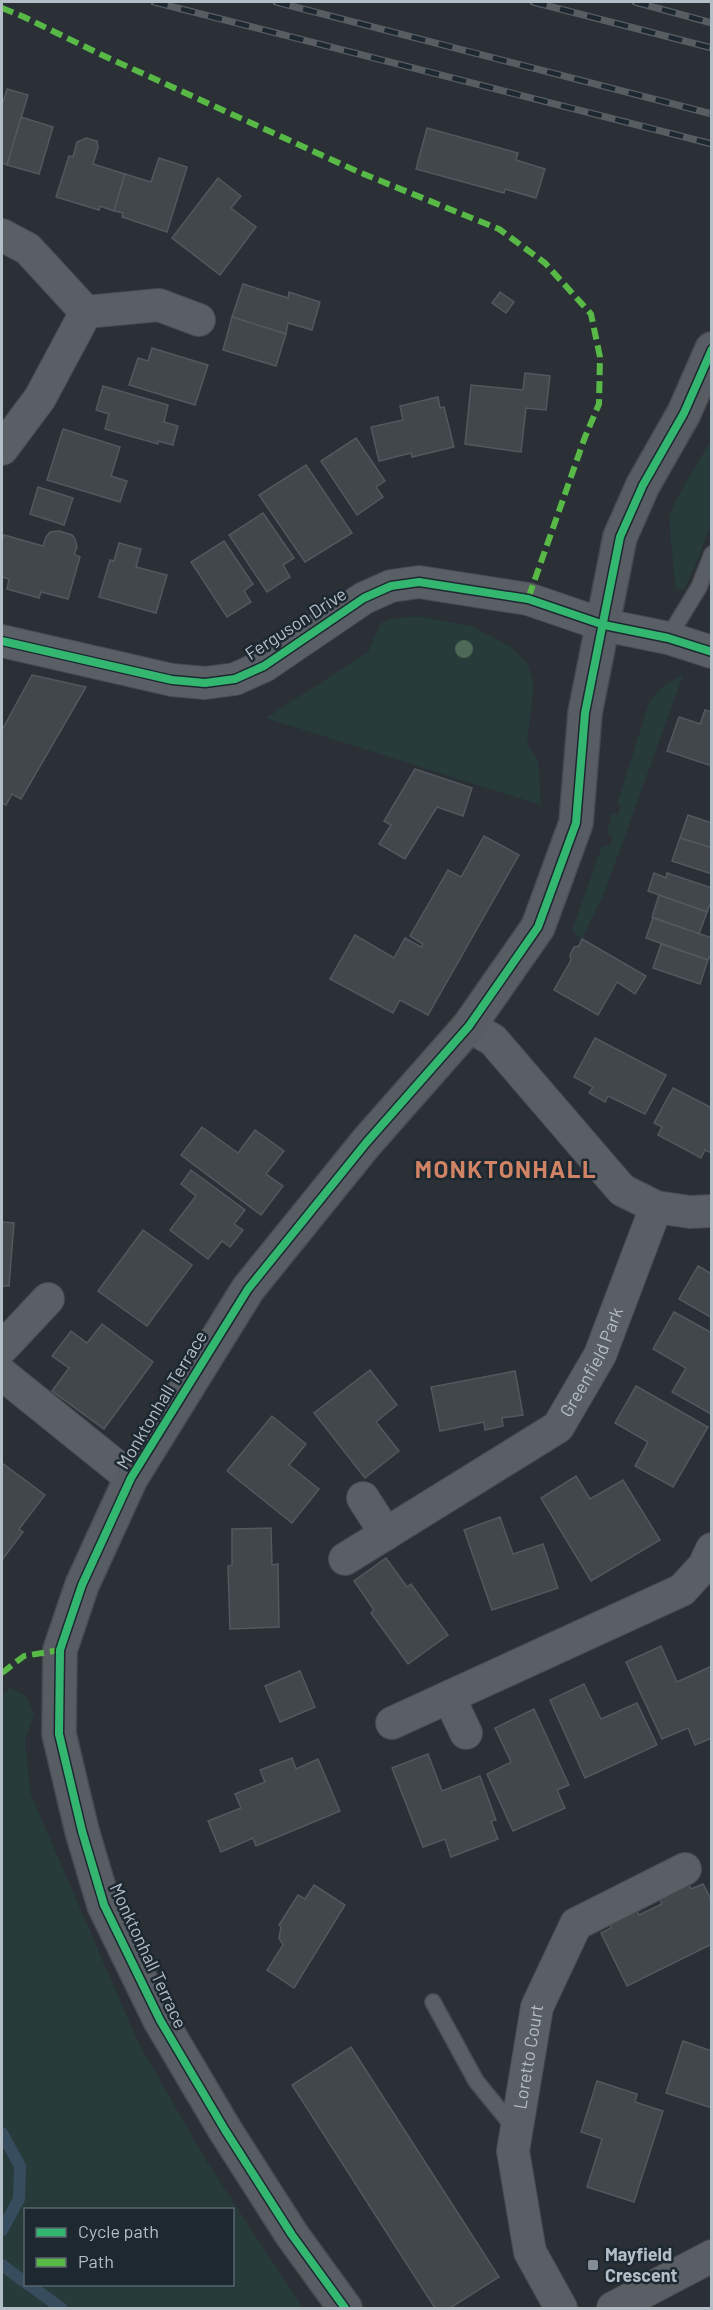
<svg xmlns="http://www.w3.org/2000/svg" width="713" height="2310" viewBox="0 0 713 2310" font-family="Barlow,sans-serif">
  <rect width="100%" height="100%" fill="#2a3036"/>
  <g fill="#273b3b" fill-rule="evenodd">
    <polygon points="711,440 711,523 696,564 684,589 679,590 675,586 669,516 676,500"/>
    <polygon points="417,616 471,626 511,647 527,663 534,684 527,744 538,760 541,805 266,718 368,652 381,623 391,619"/>
    <path d="M683 675 605 891 582 939 572 931 602 846H610L613 837 607 832 612 814 618 815 621 806 617 804 649 703C658 689 668 682 683 675Z"/>
    <path d="M10 1688 26 1696 34 1714 25 1741 31 1795 138 2042 207 2162 303 2308H2V1694ZM26 2210H232V2284H26Z"/>
  </g>
  <g fill="none" stroke-linecap="round" stroke-linejoin="round">
    <g stroke="#374d5e" stroke-width="12">
      <polyline points="2,2133 20,2166 19,2199 2,2230"/>
      <polyline points="2,2265 26,2283"/>
      <polyline points="28,2284 61,2308"/>
    </g>
  </g>
  <g fill="#42474c" stroke="#52585e" stroke-width="1.5">
    <polygon points="7,89 28,95 7,165 2,163 2,106"/>
    <polygon points="21,117 53,127 39,174 7,165"/>
    <polygon points="427,128 518,153 516,160 545,169 536,198 505,189 504,193 416,169"/>
    <polygon points="86,138 97,141 98,148 93,164 125,174 114,211 100,206 99,210 56,197 69,156 73,157 77,142"/>
    <polygon points="159,158 187,167 167,232 122,217 123,213 114,211 125,174 151,182"/>
    <polygon points="218,178 241,196 231,208 256,227 220,275 172,238"/>
    <polygon points="243,284 288,298 289,292 320,302 312,330 288,323 286,334 232,317"/>
    <polygon points="500,292 514,302 506,313 492,303"/>
    <polygon points="232,317 286,334 276,366 223,350"/>
    <polygon points="152,348 208,365 195,405 129,385 138,358 148,361"/>
    <polygon points="525,373 550,376 546,410 526,408 521,452 465,444 471,385 523,390"/>
    <polygon points="103,386 168,405 164,422 178,426 173,445 158,441 158,444 105,429 109,414 96,410"/>
    <polygon points="438,397 440,408 444,407 454,447 412,457 411,453 379,461 371,427 403,420 400,406"/>
    <polygon points="63,429 120,447 111,476 127,481 120,502 47,480"/>
    <polygon points="356,438 385,481 376,487 383,497 357,515 321,461"/>
    <polygon points="306,465 352,533 305,562 259,495"/>
    <polygon points="38,487 73,498 64,525 30,514"/>
    <polygon points="263,513 294,558 283,565 290,577 267,592 229,535"/>
    <polygon points="59,531 72,535 75,539 77,547 74,554 80,557 68,599 41,592 39,598 7,589 9,579 2,577 2,542 4,535 43,546 46,537 50,532"/>
    <polygon points="224,541 253,584 244,591 251,602 227,617 191,562"/>
    <polygon points="119,543 141,549 136,567 167,575 156,613 99,597 110,560 114,561"/>
    <polygon points="32,675 86,687 21,799 12,794 6,805 2,803 2,730"/>
    <polygon points="705,710 712,712 712,766 667,751 679,717 700,724"/>
    <polygon points="415,769 472,788 463,816 437,807 405,859 379,844 391,825 384,821"/>
    <polygon points="688,815 712,823 712,848 680,838"/>
    <polygon points="484,836 519,855 428,1015 400,1000 393,1013 330,979 355,935 394,958 405,938 421,947 423,944 410,936 448,870 461,877"/>
    <polygon points="680,838 712,848 712,874 672,861"/>
    <polygon points="654,873 666,878 667,873 712,888 712,899 707,912 648,891"/>
    <polygon points="659,895 707,912 699,934 652,917"/>
    <polygon points="653,918 712,938 712,952 708,960 646,938"/>
    <polygon points="582,939 646,976 635,994 617,982 598,1015 554,990 571,960 570,955 574,947 579,946"/>
    <polygon points="661,944 708,960 700,984 653,968"/>
    <polygon points="595,1038 666,1075 645,1114 608,1096 605,1102 589,1093 593,1087 574,1077"/>
    <polygon points="673,1088 712,1108 712,1153 705,1150 701,1158 658,1135 662,1127 654,1123"/>
    <polygon points="202,1127 238,1153 255,1130 284,1151 266,1174 283,1186 261,1215 181,1155"/>
    <polygon points="191,1170 245,1210 234,1224 243,1230 230,1247 222,1241 208,1259 170,1230 196,1196 181,1184"/>
    <polygon points="2,1222 14,1223 9,1286 2,1286"/>
    <polygon points="143,1230 192,1265 147,1326 98,1291"/>
    <polygon points="698,1266 712,1274 712,1318 679,1299"/>
    <polygon points="674,1312 712,1333 711,1414 672,1392 686,1368 653,1349"/>
    <polygon points="102,1324 153,1362 104,1429 52,1391 69,1368 52,1356 71,1331 87,1343"/>
    <polygon points="370,1370 397,1405 376,1422 399,1451 365,1478 314,1413"/>
    <polygon points="515,1371 523,1415 502,1418 503,1426 485,1430 484,1422 440,1431 431,1387"/>
    <polygon points="636,1386 708,1427 673,1487 635,1466 648,1442 615,1423"/>
    <polygon points="272,1416 306,1444 289,1465 319,1489 292,1523 227,1471"/>
    <polygon points="2,1463 45,1495 19,1529 23,1532 2,1560"/>
    <polygon points="576,1476 590,1499 623,1480 660,1540 591,1581 541,1498"/>
    <polygon points="500,1517 513,1554 543,1544 558,1588 492,1610 464,1530"/>
    <polygon points="271,1528 272,1565 278,1564 279,1627 230,1629 228,1566 232,1565 232,1529"/>
    <polygon points="386,1558 407,1587 411,1584 448,1635 408,1664 371,1613 374,1610 354,1581"/>
    <polygon points="661,1646 677,1682 712,1666 712,1738 695,1745 688,1728 662,1739 626,1662"/>
    <polygon points="300,1671 315,1707 280,1722 265,1686"/>
    <polygon points="584,1684 601,1719 637,1703 657,1745 585,1778 550,1700"/>
    <polygon points="534,1709 569,1785 557,1790 565,1808 513,1831 487,1774 511,1762 495,1728"/>
    <polygon points="428,1754 442,1791 480,1776 496,1820 491,1821 498,1839 451,1857 445,1839 423,1847 392,1768"/>
    <polygon points="292,1758 296,1769 318,1759 340,1811 256,1846 253,1838 221,1852 208,1821 241,1808 235,1794 265,1782 260,1770"/>
    <polygon points="686,1879 691,1889 703,1884 712,1901 712,1944 627,1986 601,1933 611,1928 607,1918 634,1905 639,1915 662,1904 657,1894"/>
    <polygon points="314,1885 345,1905 294,1988 267,1970 283,1945 279,1938 281,1927 279,1925 298,1895 305,1899"/>
    <polygon points="683,2041 712,2051 712,2108 666,2093"/>
    <polygon points="351,2047 499,2277 450,2308 435,2308 292,2085"/>
    <polygon points="597,2081 637,2094 635,2102 663,2111 634,2202 587,2187 602,2139 581,2132"/>
  </g>
  <g fill="none" stroke-linecap="round" stroke-linejoin="round">
    <g stroke="#484c51" stroke-width="18">
      <g id="service">
        <polyline points="668,638 699,587 712,554"/>
        <polyline points="433,2002 476,2081 516,2130"/>
      </g>
    </g>
    <g stroke="#484c51" stroke-width="34">
      <g id="minor">
        <polyline points="2,235 28,249 86,312 159,305 199,320"/>
        <polyline points="2,449 40,398 86,312"/>
        <polyline points="2,641 172,680 205,683 235,679 264,666 364,598 391,586 419,582 528,599 604,625 668,638 712,652"/>
        <polyline points="469,1026 493,1040 622,1190 656,1207 690,1212 712,1211"/>
        <polyline points="2,1348 48,1299"/>
        <polyline points="2,1374 131,1478"/>
        <polyline points="363,1498 386,1534"/>
        <path id="s1" d="M345 1559 558 1427 600 1355 656 1207"/>
        <polyline points="449,1697 466,1733"/>
        <polyline points="392,1723 682,1590 704,1566 712,1549"/>
        <path id="s2" d="M561 2308 530 2252 513 2151 537 2007 576 1924 685 1869"/>
        <polyline points="613,2308 712,2256"/>
      </g>
    </g>
    <g stroke="#484c51" stroke-width="36">
      <polyline id="secondary" points="345,2308 292,2235 225,2130 160,2020 104,1905 82,1831 59,1734 60,1650 82,1585 131,1478 248,1289 366,1143 469,1026 538,927 576,823 585,713 620,537 643,485 684,413 712,349"/>
    </g>
    <use href="#service" stroke="#595f65" stroke-width="15"/>
    <use href="#minor" stroke="#595f65" stroke-width="32"/>
    <use href="#secondary" stroke="#585d63" stroke-width="33"/>
    <g stroke="#585d62" stroke-width="7">
      <g id="rail">
        <polyline points="154,2 712,144"/>
        <polyline points="276,2 712,114"/>
        <polyline points="533,2 712,48"/>
        <polyline points="635,2 712,23"/>
      </g>
    </g>
    <use href="#rail" stroke="#1d2831" stroke-width="4.5" stroke-dasharray="14" stroke-linecap="butt"/>
    <g stroke="#58b947" stroke-width="6" stroke-dasharray="12 6" stroke-linecap="butt">
      <polyline points="2,8 24,17 102,55 361,173 499,229 545,263 591,314 600,357 599,404 585,437 528,599"/>
      <polyline points="2,1673 24,1656 60,1650"/>
    </g>
    <g stroke="#1d2831" stroke-width="11">
      <g id="cycleway">
        <polyline points="2,641 172,680 205,683 235,679 264,666 364,598 391,586 419,582 528,599 604,625 668,638 712,652"/>
        <polyline points="345,2308 292,2235 225,2130 160,2020 104,1905 82,1831 59,1734 60,1650 82,1585 131,1478 248,1289 366,1143 469,1026 538,927 576,823 585,713 620,537 643,485 684,413 712,349"/>
      </g>
    </g>
    <use href="#cycleway" stroke="#33b770" stroke-width="8"/>
  </g>
  <circle fill="#4e6955" cx="464" cy="649" r="9"/>
  <rect fill="#838c94" stroke="#1d2831" stroke-width="2" x="587" y="2259" width="12" height="12" rx="3"/>
  <g text-anchor="middle" stroke-width="5" stroke-linejoin="round" paint-order="stroke">
    <g font-size="18" fill="#b3bec7" stroke="#1d2831">
      <text transform="translate(296 624) rotate(-33)" y="6">Ferguson Drive</text>
      <text dy="6" stroke="none"><textPath href="#s1" startOffset="324">Greenfield Park</textPath></text>
      <text transform="translate(162 1400) rotate(-59)" y="6">Monktonhall Terrace</text>
      <text transform="translate(148 1956) rotate(65)" y="6">Monktonhall Terrace</text>
      <text dy="6" stroke="none"><textPath href="#s2" startOffset="262">Loretto Court</textPath></text>
    </g>
    <g font-size="18" font-weight="bold" fill="#b3bec7" stroke="#1d2831" text-anchor="start">
      <text x="605" y="2261">Mayfield<tspan x="605" dy="21">Crescent</tspan></text>
    </g>
    <g font-size="24" font-weight="bold" letter-spacing="1.5" fill="#d18465" stroke="#1d2831">
      <text x="506" y="1178">MONKTONHALL</text>
    </g>
  </g>
  <rect width="713" height="2310" fill="none" stroke="#b3bec7" stroke-width="6"/>
  <rect x="24" y="2208" width="210" height="78" fill="#1d2831" stroke="#59646d" stroke-width="1.5"/>
  <rect x="36" y="2228" width="30" height="9" fill="#33b770" stroke="#59646d" stroke-width="1.5"/>
  <text x="78" y="2238" font-size="18" fill="#b3bec7">Cycle path</text>
  <rect x="36" y="2258" width="30" height="9" fill="#58b947" stroke="#59646d" stroke-width="1.5"/>
  <text x="78" y="2268" font-size="18" fill="#b3bec7">Path</text>
</svg>
